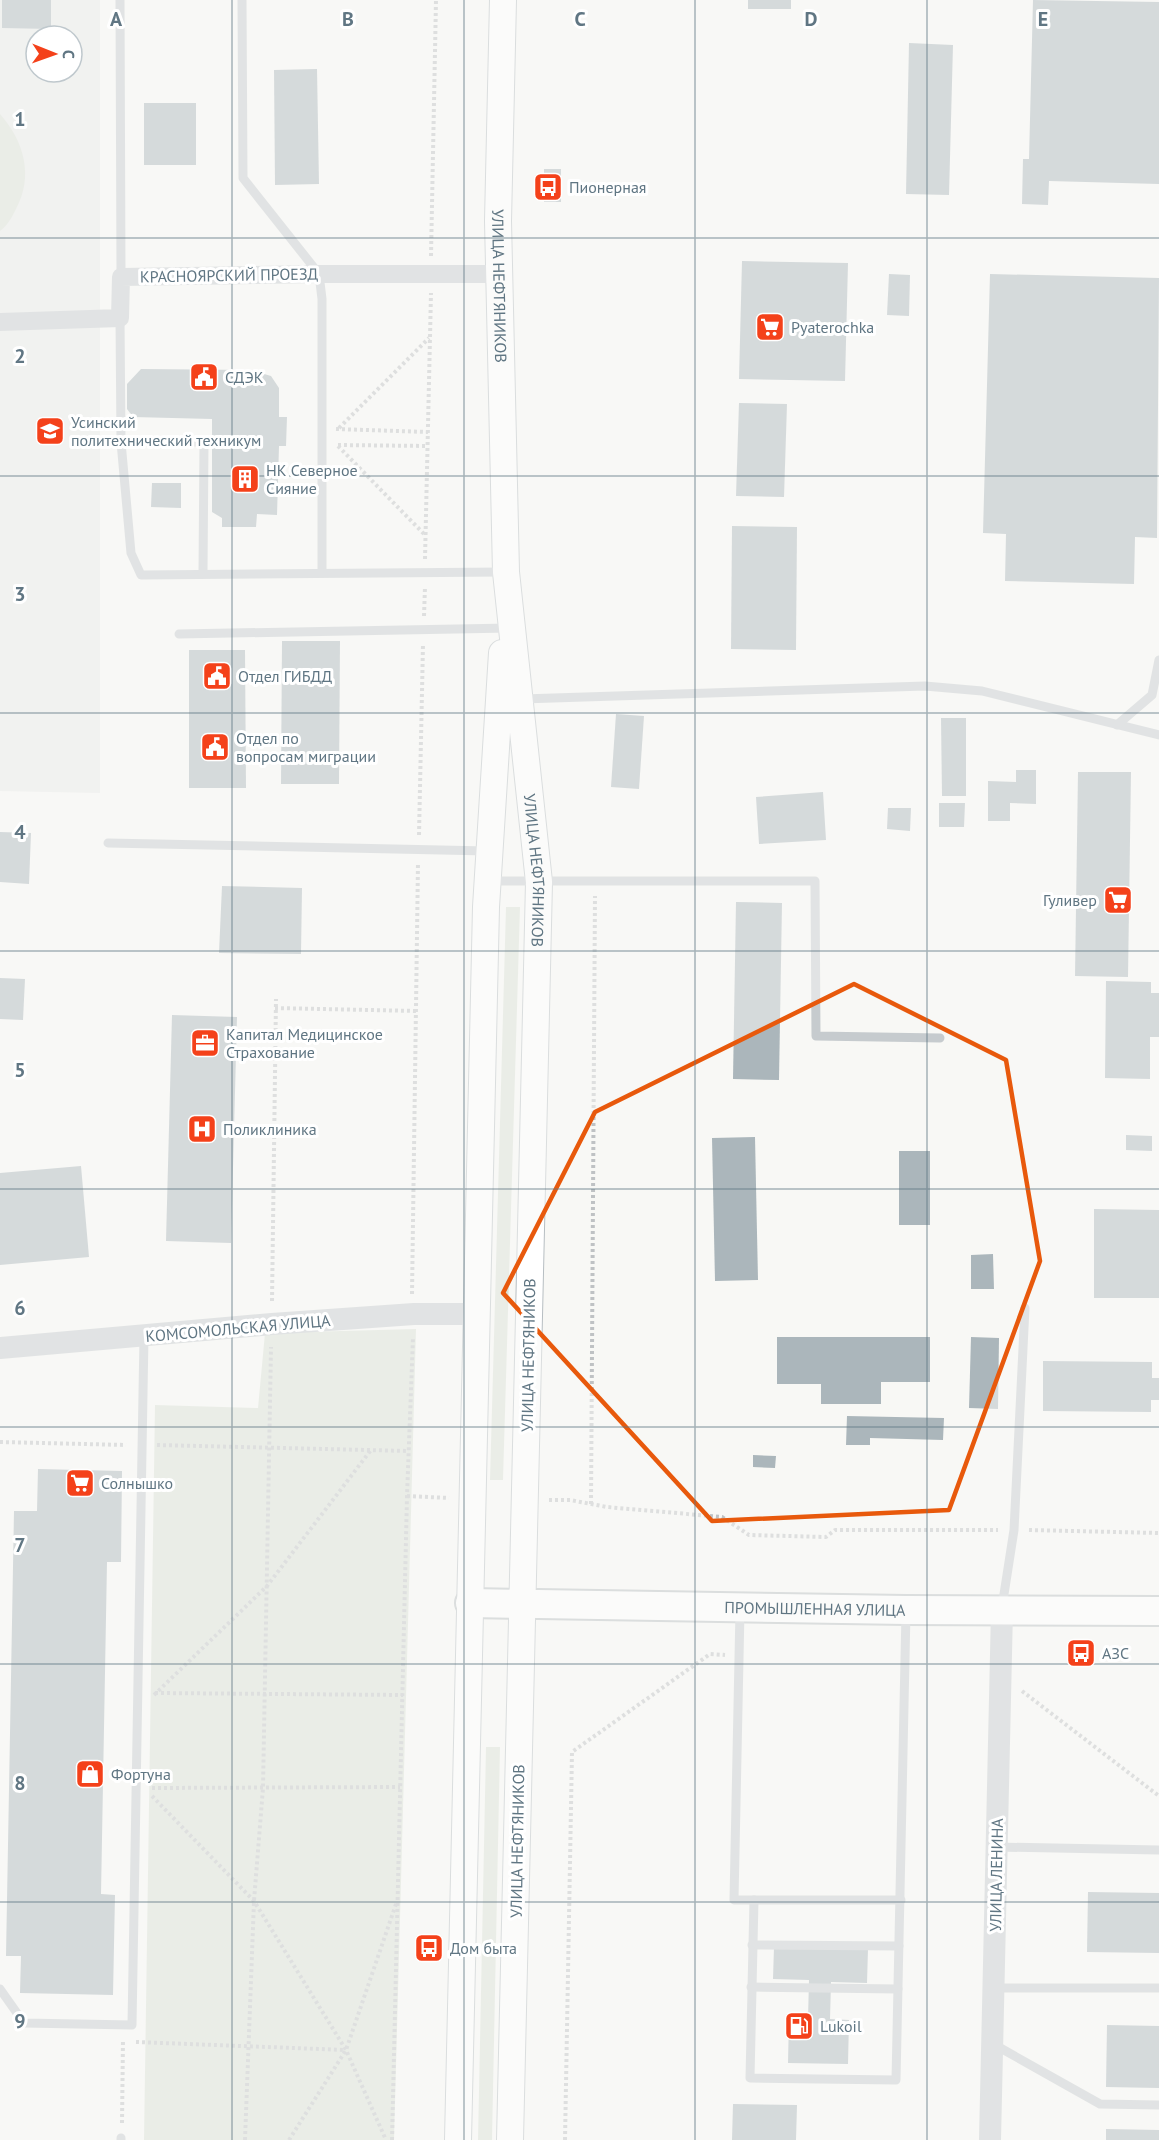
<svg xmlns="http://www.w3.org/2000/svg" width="1159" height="2140" viewBox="0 0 1159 2140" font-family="'PT Sans',sans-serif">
  <rect width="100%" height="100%" fill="#f8f8f5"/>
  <path fill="#e9eae9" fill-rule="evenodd" d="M0 0H100V793L0 791ZM36 36H72V72H36Z"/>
  <g fill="#dae1d6">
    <path d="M0 114C24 141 34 176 16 209 12 217 8 225 0 231Z"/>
    <polygon points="506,907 520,907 503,1480 490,1480"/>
    <polygon points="416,1329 394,2140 144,2140 155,1405 258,1408 265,1333"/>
    <polygon points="486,1747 500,1747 492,2140 478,2140"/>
  </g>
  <g fill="#abb6bb">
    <polygon points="2,0 51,0 51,29 2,28"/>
    <rect x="748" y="0" width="43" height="9"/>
    <polygon points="1033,0 1159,2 1159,184 1049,181 1048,205 1022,204 1023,159 1029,159"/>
    <polygon points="909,43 953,45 949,195 906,194"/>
    <polygon points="317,69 319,184 275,185 274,70"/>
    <rect x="144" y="103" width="52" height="62"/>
    <rect x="544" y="169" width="17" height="33"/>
    <polygon points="742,261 848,263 845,381 739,379"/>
    <polygon points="889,274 910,275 909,316 887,315"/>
    <polygon points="990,274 1159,278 1157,538 1135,537 1134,584 1005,581 1006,534 983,533"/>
    <polygon points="141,369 251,370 271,376 279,388 279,417 287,417 286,446 279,446 277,515 257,514 256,527 222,527 222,518 212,512 212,419 133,417 127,409 127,384"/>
    <polygon points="739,403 787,404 784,497 736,496"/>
    <polygon points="152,483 181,483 181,508 151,507"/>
    <polygon points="732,526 797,527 796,650 731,649"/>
    <polygon points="282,641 340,641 339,784 281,784"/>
    <polygon points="189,650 245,650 246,788 189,788"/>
    <polygon points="616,714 644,716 639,789 611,787"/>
    <polygon points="941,718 966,718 966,796 942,796"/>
    <polygon points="1016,770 1036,770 1036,804 1010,803 1010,821 988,821 988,781 1016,782"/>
    <polygon points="1078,772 1131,772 1128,977 1075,976"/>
    <polygon points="823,792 826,840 759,844 756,797"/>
    <polygon points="939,803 965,803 964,827 939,827"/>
    <polygon points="888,808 911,808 910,831 887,829"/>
    <polygon points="0,832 31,833 29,884 0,882"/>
    <polygon points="222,886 302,888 301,954 219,953"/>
    <polygon points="736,902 782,903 779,1080 733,1079"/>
    <polygon points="0,978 25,979 23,1020 0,1019"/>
    <polygon points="1106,981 1151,982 1151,993 1159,993 1159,1037 1150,1037 1150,1079 1105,1078"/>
    <polygon points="172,1015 237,1017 231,1243 166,1241"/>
    <polygon points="1126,1135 1152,1136 1152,1151 1126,1150"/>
    <polygon points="755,1137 758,1280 715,1281 712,1138"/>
    <rect x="899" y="1151" width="31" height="74"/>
    <polygon points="81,1166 89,1257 0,1265 0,1173"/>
    <polygon points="1094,1209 1159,1210 1159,1298 1094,1298"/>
    <polygon points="993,1254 994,1289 971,1289 971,1255"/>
    <polygon points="777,1337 930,1337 930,1382 881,1382 881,1404 821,1404 821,1384 777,1384"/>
    <polygon points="971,1337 999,1338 998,1409 969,1408"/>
    <polygon points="1043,1361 1152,1362 1152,1378 1159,1378 1159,1400 1151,1400 1151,1412 1043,1411"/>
    <polygon points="847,1416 944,1418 943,1440 870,1438 870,1445 846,1445"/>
    <polygon points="753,1455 776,1456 775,1468 753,1467"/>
    <polygon points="38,1469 122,1471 121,1562 107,1562 101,1894 115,1895 113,1995 20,1993 21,1956 6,1956 14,1511 37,1511"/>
    <polygon points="1088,1892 1159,1893 1159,1953 1087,1952"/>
    <polygon points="774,1947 868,1949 867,1983 831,1982 830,2019 849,2020 848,2064 788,2063 789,2018 808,2019 809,1980 773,1979"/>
    <polygon points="1107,2025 1159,2026 1159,2088 1106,2087"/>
    <polygon points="733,2104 797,2105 796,2140 732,2140"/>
    <polygon points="1106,2129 1159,2130 1159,2140 1106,2140"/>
  </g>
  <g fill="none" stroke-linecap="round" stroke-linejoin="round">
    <g stroke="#b7bec2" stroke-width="28">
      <g id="secondary">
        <path id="s1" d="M503 0 498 221 506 572 539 882 510 2140"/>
        <polyline points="458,2140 486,907 502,653"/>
      </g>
    </g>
    <g stroke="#b8bec1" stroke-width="32">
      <g id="primary">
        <path id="s2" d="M470 1603 906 1610 1159 1611"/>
      </g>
    </g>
    <g stroke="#bfc2c4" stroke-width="4" stroke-dasharray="3 3" stroke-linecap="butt">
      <polyline points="431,256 436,0"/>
      <polyline points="339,428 429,338"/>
      <polyline points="336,429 428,432"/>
      <polyline points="338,445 428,446"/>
      <polyline points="338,446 425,535"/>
      <polyline points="425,559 431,293"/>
      <polyline points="424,616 425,587"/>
      <polyline points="419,835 423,644"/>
      <polyline points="275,1008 416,1011"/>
      <polyline points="412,1294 418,863"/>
      <polyline points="272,1301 276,999"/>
      <polyline points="0,1442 126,1445"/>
      <polyline points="157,1445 409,1451"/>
      <polyline points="407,1496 449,1498"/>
      <polyline points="549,1500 570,1500 607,1507 722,1517 749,1535 826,1537 835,1530 998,1530"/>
      <polyline points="591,1504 595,896"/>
      <polyline points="1029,1530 1159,1533"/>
      <polyline points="1022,1691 1159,1796"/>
      <polyline points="155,1693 403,1695"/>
      <polyline points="154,1695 267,1586 371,1450"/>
      <polyline points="152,1788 400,1787"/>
      <polyline points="152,1796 254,1901 346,2050 386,2140"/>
      <polyline points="136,2042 346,2050"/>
      <polyline points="122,2123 123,2040"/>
      <polyline points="245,2140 254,1901 263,1788 271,1347"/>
      <polyline points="289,2140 346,2050 396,1904"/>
      <polyline points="392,2140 407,1496 413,1337"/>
      <polyline points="565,2140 572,1752 710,1654 725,1655"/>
    </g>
    <g stroke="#c6cbce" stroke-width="9">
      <polyline points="120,0 121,277"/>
      <polyline points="242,0 243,178 319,274 322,299 322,573"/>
      <polyline points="120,318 121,442 131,553 141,575 503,572"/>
      <polyline points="121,442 204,442 203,574"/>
      <polyline points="179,634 510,628"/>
      <polyline points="522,699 925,686 982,691 1159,735"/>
      <polyline points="1117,725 1152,695 1159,660"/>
      <polyline points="108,843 488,851"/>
      <polyline points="489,881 815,881 816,1036 940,1038"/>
      <polyline points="1002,1607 1014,1530 1025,1308"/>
      <polyline points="740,1610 734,1900 901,1900"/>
      <polyline points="997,1847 1159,1850"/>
      <polyline points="754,1900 750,2078 896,2080 906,1612"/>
      <polyline points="752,1945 899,1946"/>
      <polyline points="751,1987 898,1989"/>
      <polyline points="994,1988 1159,1988"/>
      <polyline points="0,1989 24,2023 132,2025 144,1336"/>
      <polyline points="995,2045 1100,2104 1159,2105"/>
      <polyline points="121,2138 121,2140"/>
    </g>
    <polyline stroke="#c6cbce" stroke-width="18" points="0,322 120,318 121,277 319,274 498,274"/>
    <g stroke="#c6cbce" stroke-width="22">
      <polyline points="0,1348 272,1324 414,1314 477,1314"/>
      <polyline points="990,2140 1002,1610"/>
    </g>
    <use href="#secondary" stroke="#fff" stroke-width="26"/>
    <use href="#primary" stroke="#fff" stroke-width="28"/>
  </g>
  <path d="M0 0H1159V2140H0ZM854 984 1006 1060 1040 1261 949 1510 712 1521 503 1293 595 1112Z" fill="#f8f8f5" fill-opacity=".55" fill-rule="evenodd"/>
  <path fill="none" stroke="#e8590c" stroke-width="4.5" stroke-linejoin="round" d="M854 984 1006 1060 1040 1261 949 1510 712 1521 503 1293 595 1112Z"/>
  <path fill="none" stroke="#607683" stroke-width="1.5" stroke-opacity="0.55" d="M232 0V2140M464 0V2140M695 0V2140M927 0V2140M0 238H1159M0 476H1159M0 713H1159M0 951H1159M0 1189H1159M0 1427H1159M0 1664H1159M0 1902H1159"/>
  <defs>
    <g id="bus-square" transform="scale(1.5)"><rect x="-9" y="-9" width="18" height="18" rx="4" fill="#f4411a" stroke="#fff"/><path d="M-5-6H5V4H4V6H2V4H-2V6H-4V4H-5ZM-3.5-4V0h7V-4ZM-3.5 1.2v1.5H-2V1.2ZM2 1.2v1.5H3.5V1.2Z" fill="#fff"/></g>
    <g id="supermarket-square" transform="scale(1.5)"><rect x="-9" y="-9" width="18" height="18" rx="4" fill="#f4411a" stroke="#fff"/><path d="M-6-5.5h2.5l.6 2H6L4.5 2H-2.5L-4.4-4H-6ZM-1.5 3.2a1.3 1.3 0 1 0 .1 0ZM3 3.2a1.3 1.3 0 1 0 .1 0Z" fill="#fff"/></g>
    <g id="civic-square" transform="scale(1.5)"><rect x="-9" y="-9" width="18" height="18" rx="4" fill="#f4411a" stroke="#fff"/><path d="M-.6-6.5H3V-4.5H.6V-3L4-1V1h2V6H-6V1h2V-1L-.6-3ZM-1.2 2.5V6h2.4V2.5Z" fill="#fff"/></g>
    <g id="university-square" transform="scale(1.5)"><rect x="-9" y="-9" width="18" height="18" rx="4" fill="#f4411a" stroke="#fff"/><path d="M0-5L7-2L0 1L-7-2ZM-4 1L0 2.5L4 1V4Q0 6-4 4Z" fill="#fff"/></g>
    <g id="building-square" transform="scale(1.5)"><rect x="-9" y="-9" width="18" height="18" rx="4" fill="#f4411a" stroke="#fff"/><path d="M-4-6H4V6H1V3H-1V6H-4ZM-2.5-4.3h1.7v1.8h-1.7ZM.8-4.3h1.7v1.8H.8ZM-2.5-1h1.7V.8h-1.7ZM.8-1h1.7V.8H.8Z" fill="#fff"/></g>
    <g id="office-square" transform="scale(1.5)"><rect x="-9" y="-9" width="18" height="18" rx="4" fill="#f4411a" stroke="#fff"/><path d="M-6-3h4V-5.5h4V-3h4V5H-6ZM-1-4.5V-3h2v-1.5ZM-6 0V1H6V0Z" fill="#fff"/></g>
    <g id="hospital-square" transform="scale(1.5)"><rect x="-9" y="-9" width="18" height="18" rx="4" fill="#f4411a" stroke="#fff"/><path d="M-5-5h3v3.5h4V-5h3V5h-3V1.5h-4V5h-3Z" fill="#fff"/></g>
    <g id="shop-square" transform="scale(1.5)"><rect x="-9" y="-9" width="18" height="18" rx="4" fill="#f4411a" stroke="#fff"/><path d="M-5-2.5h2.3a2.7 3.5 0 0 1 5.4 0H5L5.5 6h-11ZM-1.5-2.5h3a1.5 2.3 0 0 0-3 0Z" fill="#fff"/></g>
    <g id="fuel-square" transform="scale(1.5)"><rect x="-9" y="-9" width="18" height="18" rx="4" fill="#f4411a" stroke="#fff"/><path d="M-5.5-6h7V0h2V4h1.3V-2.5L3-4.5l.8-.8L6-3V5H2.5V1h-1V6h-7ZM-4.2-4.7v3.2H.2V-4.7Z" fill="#fff"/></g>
  </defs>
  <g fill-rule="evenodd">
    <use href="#bus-square" x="548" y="187"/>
    <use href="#supermarket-square" x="770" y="327"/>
    <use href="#civic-square" x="204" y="377"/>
    <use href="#university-square" x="50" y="431"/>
    <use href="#building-square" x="245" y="479"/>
    <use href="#civic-square" x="217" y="676"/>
    <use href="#civic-square" x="215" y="747"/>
    <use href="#supermarket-square" x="1118" y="900"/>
    <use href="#office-square" x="205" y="1043"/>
    <use href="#hospital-square" x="202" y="1129"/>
    <use href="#supermarket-square" x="80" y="1483"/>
    <use href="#bus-square" x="1081" y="1653"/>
    <use href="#shop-square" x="90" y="1774"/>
    <use href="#bus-square" x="429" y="1948"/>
    <use href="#fuel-square" x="799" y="2026"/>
  </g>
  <g text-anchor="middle" stroke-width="6" stroke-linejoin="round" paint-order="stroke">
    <g font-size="16" fill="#607683" stroke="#fff" text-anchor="start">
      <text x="569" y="193">Пионерная</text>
      <text x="791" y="333">Pyaterochka</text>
      <text x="225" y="383">СДЭК</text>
      <text x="71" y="428">Усинский<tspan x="71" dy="18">политехнический техникум</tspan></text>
      <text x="266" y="476">НК Северное<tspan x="266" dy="18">Сияние</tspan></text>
      <text x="238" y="682">Отдел ГИБДД</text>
      <text x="236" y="744">Отдел по<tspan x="236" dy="18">вопросам миграции</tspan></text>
      <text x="1097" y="906" text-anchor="end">Гуливер</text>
      <text x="226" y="1040">Капитал Медицинское<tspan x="226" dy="18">Страхование</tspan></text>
      <text x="223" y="1135">Поликлиника</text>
      <text x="101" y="1489">Солнышко</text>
      <text x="1102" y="1659">АЗС</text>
      <text x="111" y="1780">Фортуна</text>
      <text x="450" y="1954">Дом быта</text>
      <text x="820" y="2032">Lukoil</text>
    </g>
    <g font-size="16" fill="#607683" stroke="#fff">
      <text transform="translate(229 275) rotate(-1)" y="6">КРАСНОЯРСКИЙ ПРОЕЗД</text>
      <text dy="6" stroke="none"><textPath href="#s1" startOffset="286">УЛИЦА НЕФТЯНИКОВ</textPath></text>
      <text dy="6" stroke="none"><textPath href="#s1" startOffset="872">УЛИЦА НЕФТЯНИКОВ</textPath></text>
      <text transform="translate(238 1328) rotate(-5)" y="6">КОМСОМОЛЬСКАЯ УЛИЦА</text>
      <text transform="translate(528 1355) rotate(-89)" y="6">УЛИЦА НЕФТЯНИКОВ</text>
      <text dy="6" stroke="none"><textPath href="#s2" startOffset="345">ПРОМЫШЛЕННАЯ УЛИЦА</textPath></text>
      <text transform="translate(517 1841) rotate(-89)" y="6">УЛИЦА НЕФТЯНИКОВ</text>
      <text transform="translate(996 1875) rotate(-89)" y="6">УЛИЦА ЛЕНИНА</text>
    </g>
  </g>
  <g font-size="20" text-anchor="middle" font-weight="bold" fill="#607683" stroke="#fff" stroke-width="6" stroke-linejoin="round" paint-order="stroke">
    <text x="116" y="26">A</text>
    <text x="348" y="26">B</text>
    <text x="580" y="26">C</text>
    <text x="811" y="26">D</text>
    <text x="1043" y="26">E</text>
    <text x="20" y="126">1</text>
    <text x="20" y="363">2</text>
    <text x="20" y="601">3</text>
    <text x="20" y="839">4</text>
    <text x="20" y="1077">5</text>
    <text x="20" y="1315">6</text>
    <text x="20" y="1552">7</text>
    <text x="20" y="1790">8</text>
    <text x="20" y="2028">9</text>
  </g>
  <g transform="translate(54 54) rotate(91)"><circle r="28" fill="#ffffff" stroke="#bfc8cd" stroke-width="1.5"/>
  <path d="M0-4.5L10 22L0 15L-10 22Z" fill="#f4411a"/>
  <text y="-9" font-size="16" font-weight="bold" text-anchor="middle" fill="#607683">С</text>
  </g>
</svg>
